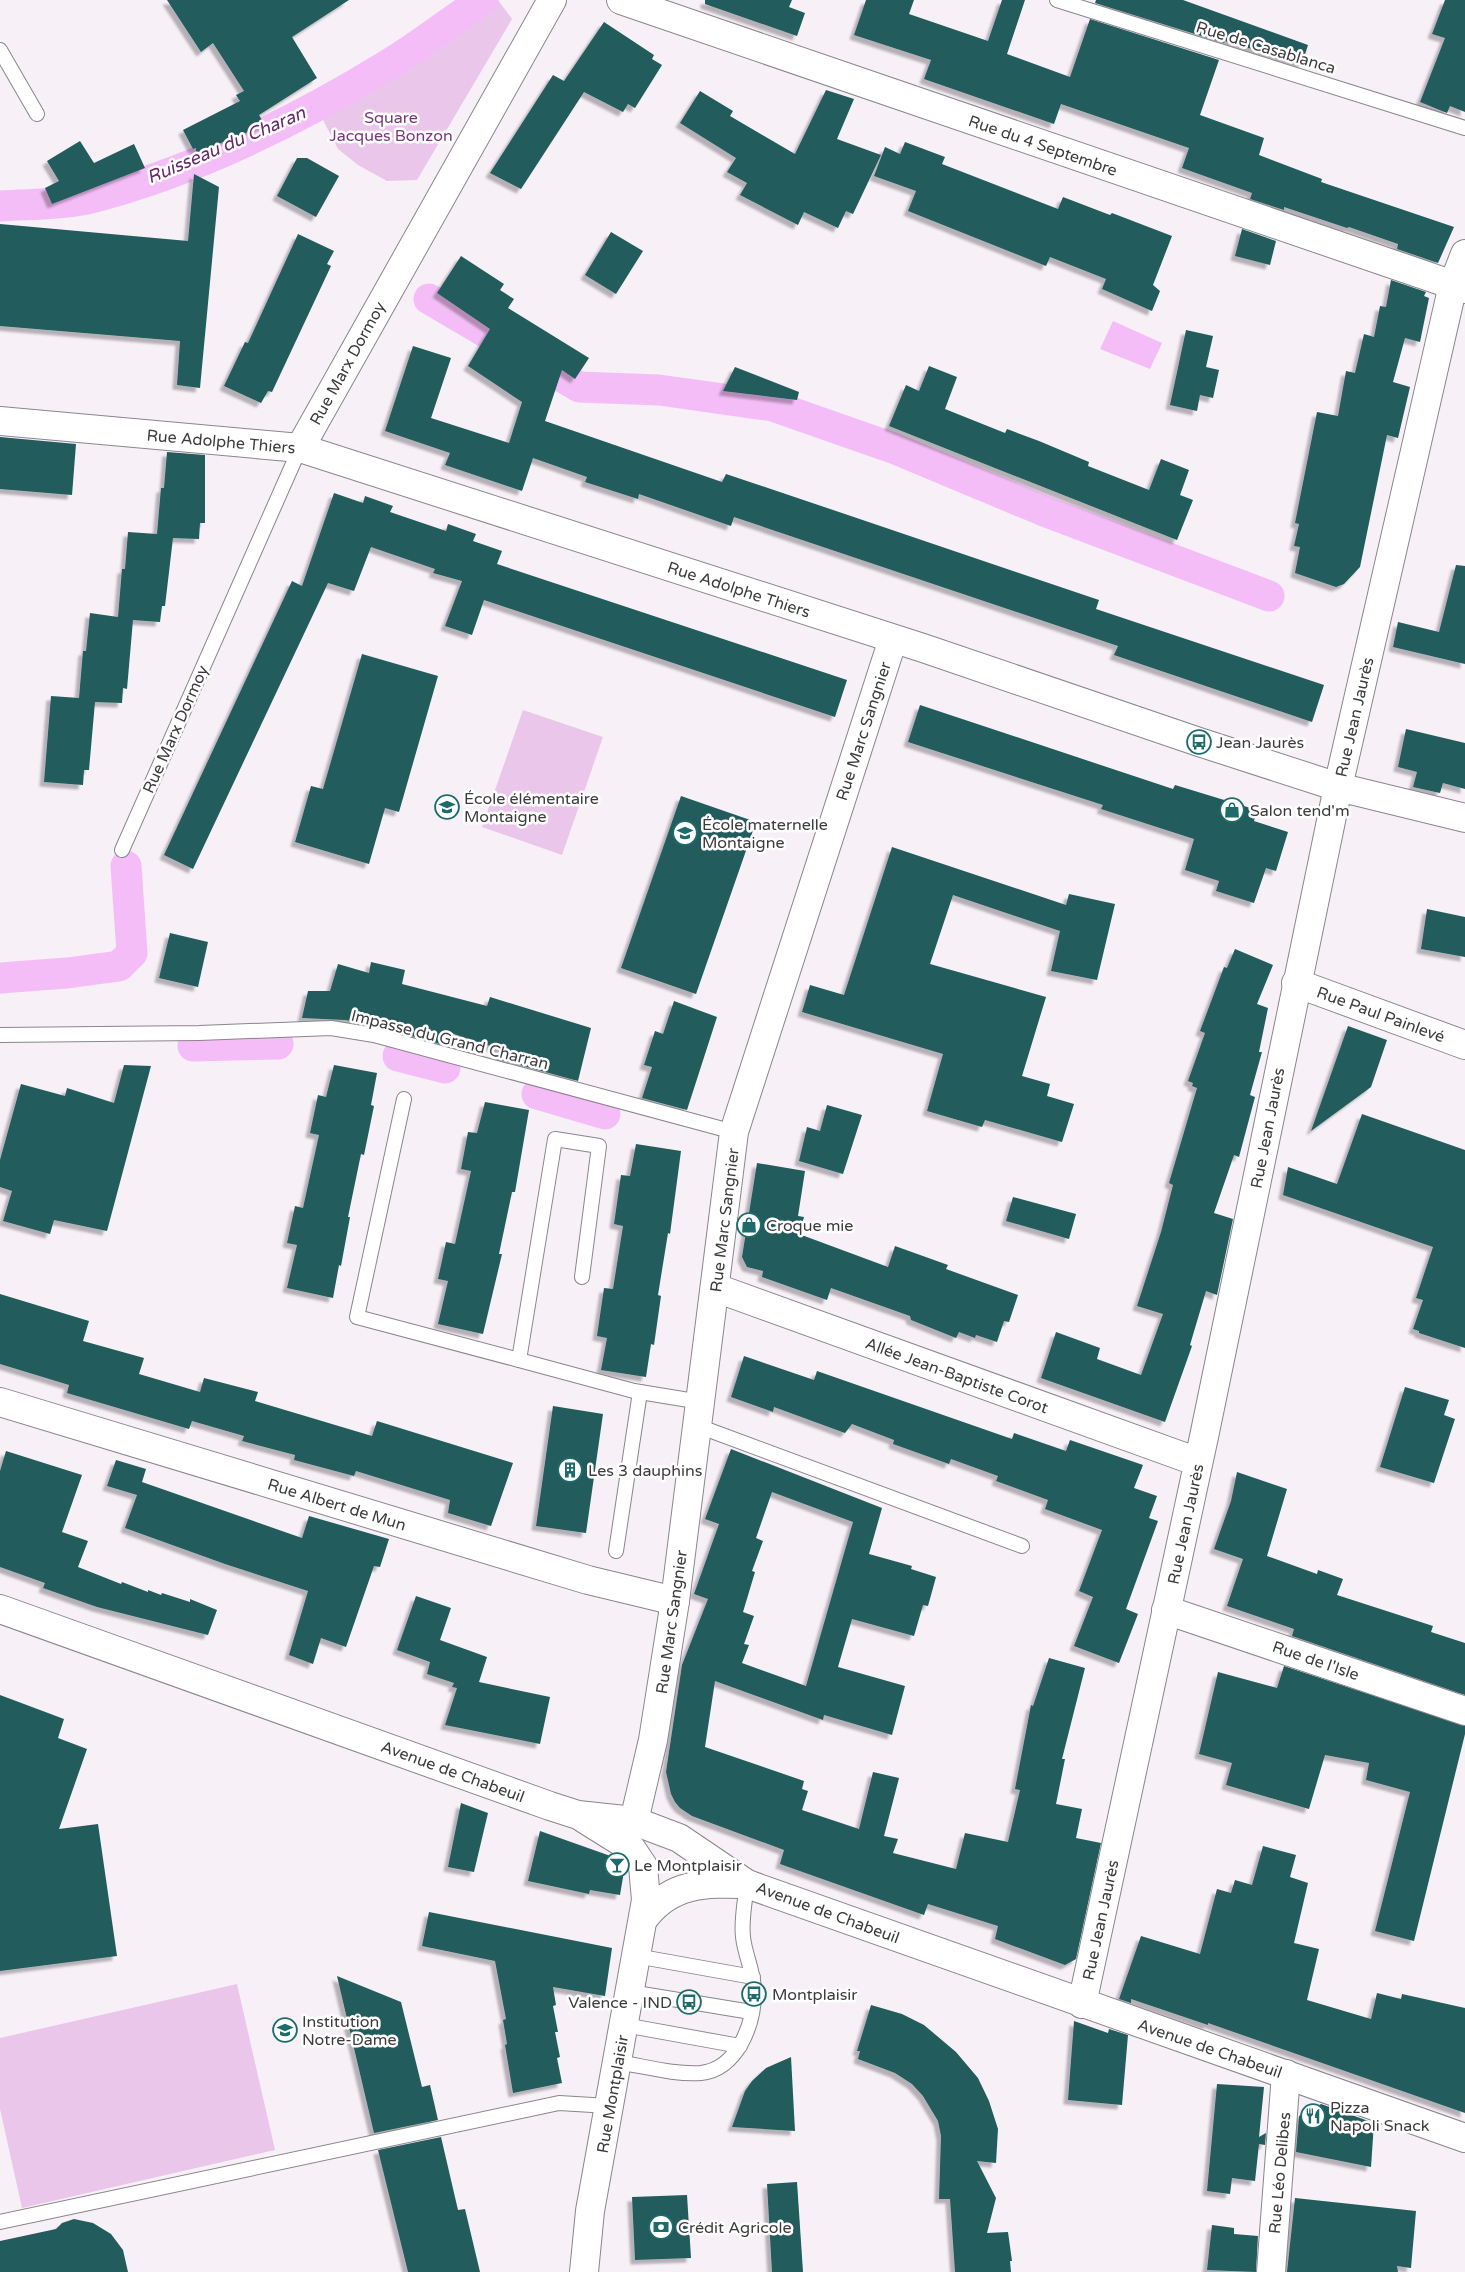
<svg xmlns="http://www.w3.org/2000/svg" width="1465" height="2272" viewBox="0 0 1465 2272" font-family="'Varela Round',sans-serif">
  <defs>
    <filter id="shadow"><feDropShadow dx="-4.5" dy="4.5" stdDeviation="1" flood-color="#0004"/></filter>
  </defs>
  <rect width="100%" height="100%" fill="#f7f0f7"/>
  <g fill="#eac6eb">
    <polygon points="493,0 498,0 512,19 417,180 387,181 358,165 338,149 319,112"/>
    <polygon points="523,710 603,737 562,855 482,827"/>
    <polygon points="237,1984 275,2150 22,2208 0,2109 0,2038"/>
  </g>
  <polygon fill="#f5bdf7" points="1113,321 1162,343 1150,369 1100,349"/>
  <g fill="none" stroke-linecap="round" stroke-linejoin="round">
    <g stroke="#f5bdf7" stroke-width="31">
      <path d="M0 206C25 204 63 205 87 199 190 173 296 121 386 66 420 46 450 21 483 0"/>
      <polyline points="429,299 579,387 659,390 773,406 893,448 1044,511 1269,596"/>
      <polyline points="0,978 67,973 119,966 132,953 126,866"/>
      <polyline points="193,1046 278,1044"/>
      <polyline points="398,1056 445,1068"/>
      <polyline points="537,1094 605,1114"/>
    </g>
  </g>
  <g fill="#235c5b" fill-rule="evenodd" filter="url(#shadow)">
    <polygon points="167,0 349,0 292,37 317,78 259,115 265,125 196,153 196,148 193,149 183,130 240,101 236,95 244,91 213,43 201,52"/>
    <polygon points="705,0 792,0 789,7 805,13 797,36 705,4"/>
    <polygon points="866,0 914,0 909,14 988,41 1002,0 1025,0 1007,54 1070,77 1090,19 1219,60 1200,115 1264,138 1259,155 1322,179 1321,182 1454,227 1438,263 1397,249 1398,244 1349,227 1347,228 1284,207 1284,210 1250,199 1252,193 1182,168 1189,148 1061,104 1054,124 924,79 931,60 854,35"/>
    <polygon points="1096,0 1183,0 1308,45 1302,64 1225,41 1224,43 1095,3"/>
    <polygon points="1445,0 1465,0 1465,112 1450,106 1447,113 1420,102 1445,38 1432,34"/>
    <polygon points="604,22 654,55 652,59 662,65 635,108 628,104 623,112 584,92 521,189 490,173 553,75 564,81"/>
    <polygon points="826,90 854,99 837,139 881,155 853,214 846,211 838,228 804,212 798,225 740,195 747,183 727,172 736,158 680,123 700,91 733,111 730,116 795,154"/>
    <polygon points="80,141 94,163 134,144 145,168 52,204 45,188 59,181 47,161"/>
    <polygon points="905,142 945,157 942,164 1058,209 1063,197 1110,215 1112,213 1172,236 1153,285 1160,291 1152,311 1102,289 1106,279 1050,257 1046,266 908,211 916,191 874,176 885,147 900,154"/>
    <polygon points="297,158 307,158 339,176 316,217 277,196"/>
    <polygon points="194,174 219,187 200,388 177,385 180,341 0,326 0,224 188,241"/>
    <polygon points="1242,229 1276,241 1270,265 1235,256"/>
    <polygon points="611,232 643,251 616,294 585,275"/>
    <polygon points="298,234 334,251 327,264 331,266 272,392 268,391 261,403 224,386 245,342 248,343"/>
    <polygon points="461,256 504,284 500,290 514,299 508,308 589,358 575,379 562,370 545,421 722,482 726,474 842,513 1099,600 1096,609 1324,685 1312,722 1114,655 1118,646 734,517 731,526 639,494 638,499 585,482 587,477 533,458 522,491 445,465 450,453 385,431 413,346 451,358 431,418 509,443 522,402 468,366 490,329 437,293"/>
    <polygon points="1391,280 1426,292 1424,296 1429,298 1420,342 1405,338 1393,382 1410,387 1398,438 1387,435 1360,567 1344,584 1336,587 1295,573 1300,547 1294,546 1299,524 1295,523 1317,412 1338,416 1346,371 1355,373 1364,334 1374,337 1380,306 1386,307"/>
    <polygon points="1186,330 1213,336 1206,367 1219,370 1213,398 1200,395 1197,411 1170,405"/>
    <polygon points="929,366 957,377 945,409 1005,433 1007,429 1039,441 1089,462 1088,466 1149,490 1161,459 1189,470 1180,495 1193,500 1177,540 889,426 906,385 919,391"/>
    <polygon points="735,367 799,392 797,400 723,391"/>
    <polygon points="0,437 76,444 72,495 0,489"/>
    <polygon points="167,452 205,455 205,523 200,523 199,539 173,538 165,606 162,606 160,622 133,620 127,689 123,688 122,703 95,702 89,770 84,770 83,785 44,782 51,696 79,698 83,651 86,651 90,613 118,617 122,569 125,569 128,532 157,534 161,488 164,488"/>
    <polygon points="334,493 363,503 365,496 393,506 390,512 446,531 448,524 476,534 473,541 502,551 497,564 847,680 835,717 484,600 472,635 445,626 462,581 433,573 435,569 371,547 354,591 328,583 193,869 164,855 292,581 302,586"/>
    <polygon points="1456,565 1465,566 1465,664 1393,647 1398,622 1439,632"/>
    <polygon points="362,654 438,676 399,812 385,808 369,864 295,842 311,786 323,789"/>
    <polygon points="920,705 1173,789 1175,785 1257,810 1254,821 1288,832 1276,871 1266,868 1254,903 1216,891 1219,881 1185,870 1194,839 1101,809 1103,805 908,742"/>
    <polygon points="1406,729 1465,743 1465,789 1443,783 1440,793 1413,787 1417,772 1398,767"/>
    <polygon points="681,796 756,822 696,994 621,968"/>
    <polygon points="892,847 1066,905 1069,894 1115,904 1097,980 1051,971 1060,931 953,895 930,964 1046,997 1022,1076 1050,1084 1047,1096 1074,1104 1062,1142 985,1120 982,1127 927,1111 943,1054 802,1012 810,985 844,995"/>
    <polygon points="1427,909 1465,917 1465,957 1421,949"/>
    <polygon points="170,933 208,942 198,987 159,978"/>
    <polygon points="1235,949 1273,965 1257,1004 1268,1008 1259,1052 1262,1052 1250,1095 1255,1097 1239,1157 1234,1155 1214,1213 1233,1219 1217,1295 1206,1291 1190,1345 1192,1346 1165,1422 1041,1378 1056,1332 1100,1348 1097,1359 1141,1375 1163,1314 1137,1306 1161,1232 1173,1185 1169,1183 1197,1088 1192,1086 1193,1083 1188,1081 1205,1033 1200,1031 1224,967 1227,968"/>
    <polygon points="371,962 405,970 402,984 487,1006 490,997 591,1028 578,1081 498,1059 502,1050 448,1032 444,1045 368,1024 345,1020 302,1018 308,991 330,991 338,964 369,973"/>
    <polygon points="674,1001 717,1017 687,1110 642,1098 652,1067 644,1065 655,1031 663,1034"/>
    <polygon points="1348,1026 1387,1040 1371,1087 1311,1131"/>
    <polygon points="124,1065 151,1066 107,1231 54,1220 50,1234 3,1221 12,1191 0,1187 0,1160 21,1084 65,1096 67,1088 114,1103"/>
    <polygon points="334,1065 377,1073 371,1105 374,1106 364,1155 361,1154 348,1217 350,1217 341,1266 339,1265 333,1298 287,1288 297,1245 287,1243 295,1206 303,1208 319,1135 310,1133 318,1095 326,1097"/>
    <polygon points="485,1102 529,1110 515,1192 512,1192 499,1254 502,1254 483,1334 438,1324 448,1281 438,1279 446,1242 455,1244 471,1171 461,1169 468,1132 477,1133"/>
    <polygon points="827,1105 862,1115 843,1174 799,1161 807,1127 820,1131"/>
    <polygon points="1362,1114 1465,1150 1465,1348 1419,1333 1419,1331 1413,1329 1423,1300 1416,1298 1433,1247 1283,1195 1288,1167 1337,1184"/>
    <polygon points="636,1144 681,1151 670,1234 668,1233 658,1295 661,1296 654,1345 651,1344 646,1377 601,1370 607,1338 597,1336 604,1288 613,1289 623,1226 614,1224 621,1175 630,1176"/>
    <polygon points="757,1163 805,1171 798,1216 804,1217 799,1234 888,1267 895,1246 948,1265 946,1269 1018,1295 1009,1322 1004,1321 997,1342 976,1335 975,1338 959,1332 956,1338 911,1320 910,1316 831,1288 827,1300 762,1277 763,1271 747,1267 742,1257"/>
    <polygon points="1013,1197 1076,1214 1069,1239 1006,1221"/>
    <polygon points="0,1294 89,1321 83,1341 144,1358 139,1374 200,1392 204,1378 258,1392 255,1401 372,1436 377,1421 513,1463 491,1526 448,1513 450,1500 356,1471 354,1476 294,1460 295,1455 242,1441 244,1436 192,1421 189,1429 67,1393 69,1385 0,1364"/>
    <polygon points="744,1356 814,1380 817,1371 1012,1439 1014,1433 1066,1451 1070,1440 1143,1465 1134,1488 1157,1496 1149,1518 1158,1521 1126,1609 1138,1614 1119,1663 1074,1646 1093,1597 1079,1591 1102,1530 1045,1509 1048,1500 996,1481 998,1476 951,1459 949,1464 893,1444 894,1440 852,1424 845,1433 774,1407 773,1412 731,1397"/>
    <polygon points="1405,1387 1449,1400 1444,1415 1455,1419 1434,1483 1380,1467"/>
    <polygon points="553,1406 603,1414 586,1533 536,1526"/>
    <path d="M731 1449 882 1508 869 1554 912 1566 911 1569 936 1577 928 1606 923 1605 914 1636 852 1619 838 1667 905 1686 892 1735 824 1715 823 1720 715 1681 705 1747 804 1781 802 1789 808 1791 802 1810 859 1829 873 1772 899 1778 884 1836 898 1839 893 1853 956 1869 965 1833 1008 1842 1020 1790 1015 1789 1031 1705 1033 1706 1049 1658 1085 1668 1062 1759H1065L1056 1804 1082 1809 1076 1838 1101 1843 1076 1959 1065 1965 995 1939 998 1926 928 1904 924 1915 780 1864 784 1850 692 1816 680 1808 675 1802 671 1794 666 1772 682 1665 708 1599 694 1594 719 1524 705 1519ZM772 1492 853 1522 806 1686 742 1663 749 1645 744 1644 754 1616 743 1612 755 1572 752 1571 763 1541 756 1538Z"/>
    <polygon points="6,1451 82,1475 62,1532 88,1541 78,1567 121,1584 122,1582 148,1592 148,1590 161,1595 162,1593 190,1602 190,1599 217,1610 208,1635 97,1607 43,1588 45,1583 0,1567 0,1471"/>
    <polygon points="116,1460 146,1469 142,1482 302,1538 309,1516 389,1539 380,1567 374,1566 346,1647 321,1638 313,1664 289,1655 308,1591 225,1564 125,1528 137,1495 107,1486"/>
    <polygon points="1237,1472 1287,1489 1267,1556 1317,1574 1318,1570 1343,1579 1337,1595 1433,1626 1431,1632 1465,1643 1465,1695 1292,1636 1294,1629 1227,1606 1243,1559 1214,1549 1231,1501"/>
    <polygon points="416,1596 451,1608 440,1640 487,1657 479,1682 550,1697 540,1744 445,1725 457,1688 452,1687 454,1683 427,1674 430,1662 397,1650"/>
    <polygon points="1284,1666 1465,1726 1465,1734 1414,1941 1375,1931 1410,1792 1366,1780 1369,1763 1325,1755 1309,1809 1226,1785 1232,1763 1199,1754 1218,1672 1277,1688"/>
    <polygon points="0,1695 64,1719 58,1738 87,1749 59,1829 98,1824 117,1956 0,1971"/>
    <polygon points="461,1803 488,1813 474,1872 448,1867"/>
    <polygon points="540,1831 619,1859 624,1871 620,1895 590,1890 589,1894 528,1881"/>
    <polygon points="1263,1846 1296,1855 1290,1877 1308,1883 1294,1943 1319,1949 1307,2000 1371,2019 1377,1993 1401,1999 1402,1994 1465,2008 1465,2113 1208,2023 1208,2025 1131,1999 1131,2003 1119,1999 1141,1936 1200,1954 1217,1889 1231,1893 1235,1880 1252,1885"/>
    <polygon points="429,1912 612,1948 605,1996 553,1987 556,2005 553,2006 558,2032 555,2032 560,2057 557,2058 562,2083 513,2093 505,2045 507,2044 503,2020 506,2019 495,1961 422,1946"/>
    <polygon points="337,1976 401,2002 422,2087 430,2085 438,2120 374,2133"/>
    <polygon points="871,2005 902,2014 924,2025 956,2052 978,2078 989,2101 998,2129 996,2163 977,2161 996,2198 987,2233 1008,2232 1012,2261 1010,2261 1011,2272 955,2272 950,2199 939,2199 941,2136 938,2121 923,2096 912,2084 895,2073 858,2059 860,2051 857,2051"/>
    <polygon points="1074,2021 1108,2033 1109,2029 1128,2035 1122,2105 1068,2100"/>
    <polygon points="791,2057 795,2131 732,2127 745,2091 752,2081 766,2068"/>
    <polygon points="1217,2084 1264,2087 1259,2137 1266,2133 1265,2145 1259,2144 1255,2181 1232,2178 1230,2194 1207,2191"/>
    <polygon points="1321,2104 1374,2123 1371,2167 1296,2152 1299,2116"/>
    <polygon points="441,2137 458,2210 465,2209 480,2272 408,2272 378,2150"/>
    <polygon points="797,2182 803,2272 772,2272 767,2184"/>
    <polygon points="687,2195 691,2258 635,2260 632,2197"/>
    <polygon points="1295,2198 1416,2211 1411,2268 1397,2266 1398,2272 1287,2272"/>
    <polygon points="74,2219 93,2223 111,2234 123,2250 128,2272 0,2272 0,2241 56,2229 62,2223"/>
    <polygon points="1212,2225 1234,2228 1234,2234 1258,2236 1256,2272 1207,2270"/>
  </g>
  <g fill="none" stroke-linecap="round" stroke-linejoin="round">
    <g stroke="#8b858c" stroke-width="16">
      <g id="lane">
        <polyline points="1057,0 1465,128"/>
        <polyline points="0,50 37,114"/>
        <polyline points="122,850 300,448"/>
        <polyline points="0,1035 199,1033 331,1028 374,1035 734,1132"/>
        <polyline points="404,1099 357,1317 519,1360 555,1139 599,1146 582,1277"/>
        <polyline points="519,1360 634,1391 701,1402"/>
        <polyline points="698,1426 1022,1546"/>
        <polyline points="616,1551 640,1392"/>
        <polyline points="636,1956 753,1977"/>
        <polyline points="630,1992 751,2012"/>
        <polyline points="624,2025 740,2046"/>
        <path d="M617 2062C644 2066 674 2075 701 2073 737 2069 754 2025 754 1993 755 1974 745 1956 743 1937 741 1920 745 1901 747 1884"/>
        <polyline points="0,2222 559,2103 609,2106"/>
      </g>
    </g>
    <g stroke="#8b858c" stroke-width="30">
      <g id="street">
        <polyline points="621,0 1465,289"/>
        <polyline points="300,448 552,0"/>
        <polyline points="1296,983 1465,1045"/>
        <polyline points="716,1288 1198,1462"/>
        <polyline points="0,1402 588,1580 675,1601"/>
        <polyline points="1166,1610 1465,1711"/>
        <polyline points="634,1821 653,1740 675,1601 734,1132 893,639"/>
        <polyline points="1271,2272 1286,2074"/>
      </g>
    </g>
    <g stroke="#8b858c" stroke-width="30">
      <g id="secondary">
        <polyline points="0,421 300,448 923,648 1199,742 1338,787 1465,818"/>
        <polyline points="0,1609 550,1806 578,1815 634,1821 679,1838 747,1884 1465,2138"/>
        <polyline points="583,1818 631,1848 643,1866 646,1900 590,2211 584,2272"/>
        <path d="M645 1917C672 1882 706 1883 747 1884"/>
        <polyline points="1082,2004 1205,1432 1338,787 1453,285 1465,254"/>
      </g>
    </g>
    <use href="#lane" stroke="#fff" stroke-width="14"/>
    <use href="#street" stroke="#fff" stroke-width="28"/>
    <use href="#secondary" stroke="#fff" stroke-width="28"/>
  </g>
  <defs>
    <g id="bus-ring" transform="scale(1.25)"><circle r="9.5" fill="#fff" stroke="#1e6b6b" stroke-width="1.5"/><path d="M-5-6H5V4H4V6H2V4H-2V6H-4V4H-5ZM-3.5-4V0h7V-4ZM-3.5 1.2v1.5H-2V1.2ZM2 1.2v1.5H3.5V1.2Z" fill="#1e6b6b"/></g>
    <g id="school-ring" transform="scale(1.25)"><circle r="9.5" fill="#fff" stroke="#1e6b6b" stroke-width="1.5"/><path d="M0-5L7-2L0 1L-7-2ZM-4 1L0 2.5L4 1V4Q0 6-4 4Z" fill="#1e6b6b"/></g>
    <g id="shop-ring" transform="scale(1.25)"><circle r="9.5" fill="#fff" stroke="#1e6b6b" stroke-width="1.5"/><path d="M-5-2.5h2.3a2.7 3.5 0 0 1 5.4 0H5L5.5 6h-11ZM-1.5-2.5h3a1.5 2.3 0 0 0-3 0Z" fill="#1e6b6b"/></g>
    <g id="building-ring" transform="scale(1.25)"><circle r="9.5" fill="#fff" stroke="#1e6b6b" stroke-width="1.5"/><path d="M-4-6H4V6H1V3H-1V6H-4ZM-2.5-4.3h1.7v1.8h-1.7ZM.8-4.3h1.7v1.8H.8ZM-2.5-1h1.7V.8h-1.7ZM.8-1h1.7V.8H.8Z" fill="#1e6b6b"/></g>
    <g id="bar-ring" transform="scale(1.25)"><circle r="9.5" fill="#fff" stroke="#1e6b6b" stroke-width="1.5"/><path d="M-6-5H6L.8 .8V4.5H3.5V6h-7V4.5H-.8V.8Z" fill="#1e6b6b"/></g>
    <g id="restaurant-ring" transform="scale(1.25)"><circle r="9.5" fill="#fff" stroke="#1e6b6b" stroke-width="1.5"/><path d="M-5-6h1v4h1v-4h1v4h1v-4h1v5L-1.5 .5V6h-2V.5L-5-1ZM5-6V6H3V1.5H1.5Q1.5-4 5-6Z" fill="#1e6b6b"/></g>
    <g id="bank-ring" transform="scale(1.25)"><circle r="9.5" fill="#fff" stroke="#1e6b6b" stroke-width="1.5"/><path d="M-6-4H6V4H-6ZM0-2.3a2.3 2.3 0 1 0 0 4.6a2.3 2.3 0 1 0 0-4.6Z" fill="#1e6b6b"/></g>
  </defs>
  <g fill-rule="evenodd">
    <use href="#bus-ring" x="1199" y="742"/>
    <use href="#school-ring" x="447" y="807"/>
    <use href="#shop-ring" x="1232" y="810"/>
    <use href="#school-ring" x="685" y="833"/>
    <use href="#shop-ring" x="749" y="1225"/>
    <use href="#building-ring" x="570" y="1470"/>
    <use href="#bar-ring" x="617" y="1865"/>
    <use href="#bus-ring" x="754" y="1994"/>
    <use href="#bus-ring" x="689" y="2002"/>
    <use href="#school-ring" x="285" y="2030"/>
    <use href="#restaurant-ring" x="1313" y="2116"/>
    <use href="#bank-ring" x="661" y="2227"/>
  </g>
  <g text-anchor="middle" stroke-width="5" stroke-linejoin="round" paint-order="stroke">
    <g font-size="16" fill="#3e3b3e" stroke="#fff">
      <text transform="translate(1266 47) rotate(17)" y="6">Rue de Casablanca</text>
      <text transform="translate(1043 145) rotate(19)" y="6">Rue du 4 Septembre</text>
      <text transform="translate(347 363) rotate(-61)" y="6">Rue Marx Dormoy</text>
      <text transform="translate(221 441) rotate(5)" y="6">Rue Adolphe Thiers</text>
      <text transform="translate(739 589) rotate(18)" y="6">Rue Adolphe Thiers</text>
      <text transform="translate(1354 717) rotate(-77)" y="6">Rue Jean Jaurès</text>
      <text transform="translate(175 729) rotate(-66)" y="6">Rue Marx Dormoy</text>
      <text transform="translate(863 731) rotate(-72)" y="6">Rue Marc Sangnier</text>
      <text transform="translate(1381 1014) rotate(20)" y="6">Rue Paul Painlevé</text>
      <text transform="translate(450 1039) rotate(14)" y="6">Impasse du Grand Charran</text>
      <text transform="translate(1267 1128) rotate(-79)" y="6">Rue Jean Jaurès</text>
      <text transform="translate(724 1220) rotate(-83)" y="6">Rue Marc Sangnier</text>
      <text transform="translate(957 1375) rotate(20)" y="6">Allée Jean-Baptiste Corot</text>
      <text transform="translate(337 1504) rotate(17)" y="6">Rue Albert de Mun</text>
      <text transform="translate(1185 1524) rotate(-78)" y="6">Rue Jean Jaurès</text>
      <text transform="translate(671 1622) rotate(-82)" y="6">Rue Marc Sangnier</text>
      <text transform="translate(1316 1660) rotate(19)" y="6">Rue de l'Isle</text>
      <text transform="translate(453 1771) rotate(20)" y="6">Avenue de Chabeuil</text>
      <text transform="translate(828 1912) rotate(20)" y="6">Avenue de Chabeuil</text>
      <text transform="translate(1100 1920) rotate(-78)" y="6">Rue Jean Jaurès</text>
      <text transform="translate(1210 2048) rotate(19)" y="6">Avenue de Chabeuil</text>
      <text transform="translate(612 2094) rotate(-80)" y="6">Rue Montplaisir</text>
      <text transform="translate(1279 2173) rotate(-85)" y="6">Rue Léo Delibes</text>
    </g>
    <g font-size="16" fill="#77377b" stroke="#fff">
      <text x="391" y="123">Square<tspan x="391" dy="18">Jacques Bonzon</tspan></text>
    </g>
    <g font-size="16" fill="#3e3b3e" stroke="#fff" text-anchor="start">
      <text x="1216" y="748">Jean Jaurès</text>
      <text x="464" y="804">École élémentaire<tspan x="464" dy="18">Montaigne</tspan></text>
      <text x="1250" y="816">Salon tend'm</text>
      <text x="702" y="830">École maternelle<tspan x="702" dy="18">Montaigne</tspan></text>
      <text x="766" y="1231">Croque mie</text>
      <text x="588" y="1476">Les 3 dauphins</text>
      <text x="634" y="1871">Le Montplaisir</text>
      <text x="772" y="2000">Montplaisir</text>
      <text x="672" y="2008" text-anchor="end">Valence - IND</text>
      <text x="302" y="2027">Institution<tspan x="302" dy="18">Notre-Dame</tspan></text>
      <text x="1330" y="2113">Pizza<tspan x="1330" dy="18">Napoli Snack</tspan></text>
      <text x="678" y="2233">Crédit Agricole</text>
    </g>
    <g font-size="18" font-style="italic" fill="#66276a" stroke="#fff">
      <text transform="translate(226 145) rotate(-23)" y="6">Ruisseau du Charan</text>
    </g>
  </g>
</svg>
